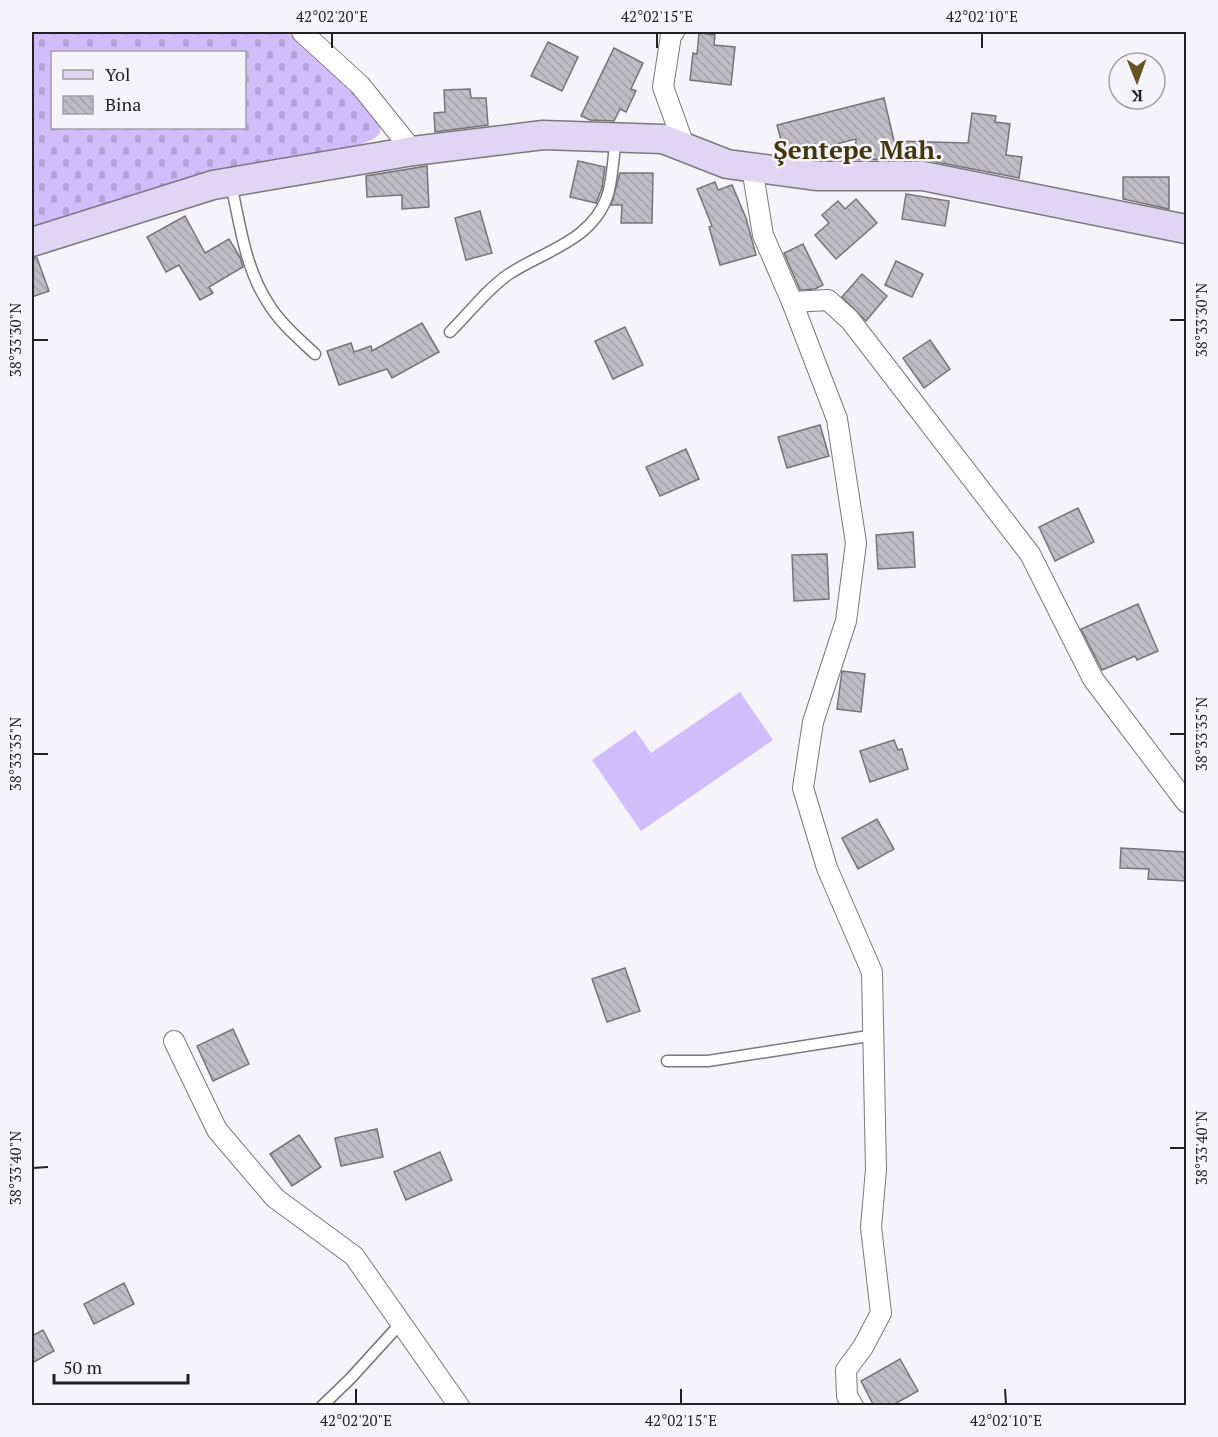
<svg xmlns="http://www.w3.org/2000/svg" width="1218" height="1437" viewBox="0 0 1218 1437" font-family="'PT Serif',serif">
  <defs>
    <pattern id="cemetery-stones" width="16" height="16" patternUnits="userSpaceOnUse" patternTransform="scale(1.5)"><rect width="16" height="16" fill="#d1bcfc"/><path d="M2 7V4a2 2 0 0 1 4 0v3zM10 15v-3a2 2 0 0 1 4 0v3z" fill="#b3a1d8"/></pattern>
    <pattern id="building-back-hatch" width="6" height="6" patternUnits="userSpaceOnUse" patternTransform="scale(1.5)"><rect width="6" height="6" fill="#bfbdc4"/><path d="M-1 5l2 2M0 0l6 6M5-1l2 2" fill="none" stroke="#a4a2a8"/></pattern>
  </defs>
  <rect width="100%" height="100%" fill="#f6f4fb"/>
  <path fill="url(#cemetery-stones)" fill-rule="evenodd" d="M32 32H287L344 79 381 120 380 133 373 139 340 153 201 173 32 230ZM52 52H244V128H52Z"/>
  <polygon fill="#d1bcfc" points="740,692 773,740 641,831 592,760 635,730 651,753"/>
  <g fill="url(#building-back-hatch)" stroke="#76747a" stroke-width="1.5">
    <polygon points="699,33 715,35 714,45 735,47 731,85 690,80 693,53 697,54"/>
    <polygon points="548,42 578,57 562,91 531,76"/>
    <polygon points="614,48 643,63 631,89 636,91 626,112 620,109 614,121 590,120 581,116"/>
    <polygon points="470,89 471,98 486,98 488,125 435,132 434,113 445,112 444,90"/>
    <polygon points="884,98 894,141 968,143 972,113 996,116 995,122 1010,124 1006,155 1022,157 1019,178 926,160 855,159 856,139 816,149 815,144 784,152 777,125"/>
    <polygon points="578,161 605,167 602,188 596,203 570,197"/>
    <polygon points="427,166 429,207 402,209 402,195 367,197 366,176"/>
    <polygon points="620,173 653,173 652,223 621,223 622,205 611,205"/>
    <polygon points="1123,177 1169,177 1169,209 1123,199"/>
    <polygon points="715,182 718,190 732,185 746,218 756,255 720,265 709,227 712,226 697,189"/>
    <polygon points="906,194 949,201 945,226 902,219"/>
    <polygon points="856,199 877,223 836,259 815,235 829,223 822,215 838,201 845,209"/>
    <polygon points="480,211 492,253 466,260 455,218"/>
    <polygon points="185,216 205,253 229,239 240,257 243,267 209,287 213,293 200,300 179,265 166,272 147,237"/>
    <polygon points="803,244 823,285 815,289 800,290 784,253"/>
    <polygon points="32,258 37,258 49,291 32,297"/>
    <polygon points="896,261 923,274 912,297 885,285"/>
    <polygon points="862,274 887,296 866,321 842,297"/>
    <polygon points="422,323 439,352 392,378 387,369 339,385 327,351 351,343 354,352 371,346 372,351"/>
    <polygon points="625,327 643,365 613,379 595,341"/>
    <polygon points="930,340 950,369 924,388 903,358"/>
    <polygon points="820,425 829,456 787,468 778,437"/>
    <polygon points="686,449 699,479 660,496 646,467"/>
    <polygon points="1078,508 1094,542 1055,561 1039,527"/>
    <polygon points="913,532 915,567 878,569 876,535"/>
    <polygon points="827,554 829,599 794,601 792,555"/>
    <polygon points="1138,604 1158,651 1137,660 1135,656 1102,670 1081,629"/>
    <polygon points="842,671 865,674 861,712 837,709"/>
    <polygon points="894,740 898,750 902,749 908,769 870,782 860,751"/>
    <polygon points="877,819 894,849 858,869 842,838"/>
    <polygon points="1121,848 1186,852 1186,881 1148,879 1149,869 1120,868"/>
    <polygon points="625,968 640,1011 607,1022 592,979"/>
    <polygon points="233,1029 249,1064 213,1081 197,1046"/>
    <polygon points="377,1129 383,1157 341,1166 335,1138"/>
    <polygon points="299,1135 321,1167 292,1186 270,1154"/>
    <polygon points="440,1152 452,1180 406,1200 394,1172"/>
    <polygon points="124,1283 134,1304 94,1324 84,1304"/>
    <polygon points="43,1330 54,1351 32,1363 32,1336"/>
    <polygon points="900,1359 918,1391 891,1406 874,1406 861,1381"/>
  </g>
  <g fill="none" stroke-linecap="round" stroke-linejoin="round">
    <g stroke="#7a797f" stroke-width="13">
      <g id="lane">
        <path d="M231 184C240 224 245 268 268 303 280 323 298 338 315 354"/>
        <path d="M450 332C469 313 487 289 509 274 544 251 591 241 607 197 613 179 613 157 616 138"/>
        <polyline points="667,1061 708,1061 875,1035"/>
        <polyline points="322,1406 350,1379 401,1323"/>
      </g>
    </g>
    <g stroke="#7a797f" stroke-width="22">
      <g id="street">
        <polyline points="302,32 360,85 413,151"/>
        <polyline points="674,32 671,35 663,87 685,148"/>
        <polyline points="752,168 763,235 792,302 837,419 856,543 846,621 813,722 803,788 827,868 872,972 876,1170 871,1227 881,1313 863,1347 846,1370 847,1396 853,1406"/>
        <polyline points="792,302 828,300 850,320 1030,554 1093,679 1186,802"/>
        <polyline points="174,1041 217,1130 275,1198 354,1256 459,1406"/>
      </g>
    </g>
    <g stroke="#7a797f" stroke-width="31">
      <polyline id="secondary" points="32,242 213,185 413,151 543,135 663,139 727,164 816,176 923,176 1186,229"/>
    </g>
    <use href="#lane" stroke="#fff" stroke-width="10"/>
    <use href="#street" stroke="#fff" stroke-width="20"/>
    <use href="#secondary" stroke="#e0d5f2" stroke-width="28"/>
  </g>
  <path fill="none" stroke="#212123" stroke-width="2" d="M332 33V48M657 33V48M982 33V48M1170 320H1185M33 340H48M1170 734H1185M33 754H48M1170 1148H1185M33 1168 48 1167M356 1389V1404M681 1389V1404M1005 1389 1006 1404"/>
  <g text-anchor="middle" stroke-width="5" stroke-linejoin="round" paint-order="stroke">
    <g font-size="26" font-weight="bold" fill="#44360c" stroke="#f6f4fb">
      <text x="858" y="159">Şentepe Mah.</text>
    </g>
  </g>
  <rect width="1218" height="1437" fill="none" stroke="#f6f4fb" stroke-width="66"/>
  <rect x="51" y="51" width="195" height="78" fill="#f6f4fb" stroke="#a1a0a5" stroke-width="1.5"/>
  <rect x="63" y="70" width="30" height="9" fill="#e0d5f2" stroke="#a1a0a5" stroke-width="1.5"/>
  <text x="105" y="81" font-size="18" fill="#212123">Yol</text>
  <rect x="63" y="96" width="30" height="18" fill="url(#building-back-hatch)" stroke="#a1a0a5" stroke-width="1.5"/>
  <text x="105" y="111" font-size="18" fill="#212123">Bina</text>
  <g transform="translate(1137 81) rotate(179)"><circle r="28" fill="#f6f4fb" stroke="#a1a0a5" stroke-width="1.5"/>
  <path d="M0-4.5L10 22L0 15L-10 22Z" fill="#655321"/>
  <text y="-9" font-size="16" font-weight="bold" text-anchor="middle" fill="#212123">K</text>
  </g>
  <path d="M54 1374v9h134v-9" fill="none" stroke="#212123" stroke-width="3"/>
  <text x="63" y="1374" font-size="18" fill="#212123" stroke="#f6f4fb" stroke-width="4.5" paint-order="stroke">50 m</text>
  <rect x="33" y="33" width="1152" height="1371" fill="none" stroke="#212123" stroke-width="2"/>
  <g font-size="15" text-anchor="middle" fill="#212123">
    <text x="332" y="22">42°02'20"E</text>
    <text x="657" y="22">42°02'15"E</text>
    <text x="982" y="22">42°02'10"E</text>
    <text transform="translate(1202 320) rotate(-90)" y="5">38°33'30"N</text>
    <text transform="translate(16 340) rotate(-90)" y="5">38°33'30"N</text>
    <text transform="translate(1202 734) rotate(-90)" y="5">38°33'35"N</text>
    <text transform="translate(16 754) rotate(-90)" y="5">38°33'35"N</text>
    <text transform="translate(1202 1148) rotate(-90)" y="5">38°33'40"N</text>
    <text transform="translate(16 1168) rotate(-90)" y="5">38°33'40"N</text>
    <text x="356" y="1426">42°02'20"E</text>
    <text x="681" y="1426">42°02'15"E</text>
    <text x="1006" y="1426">42°02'10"E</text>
  </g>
</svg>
